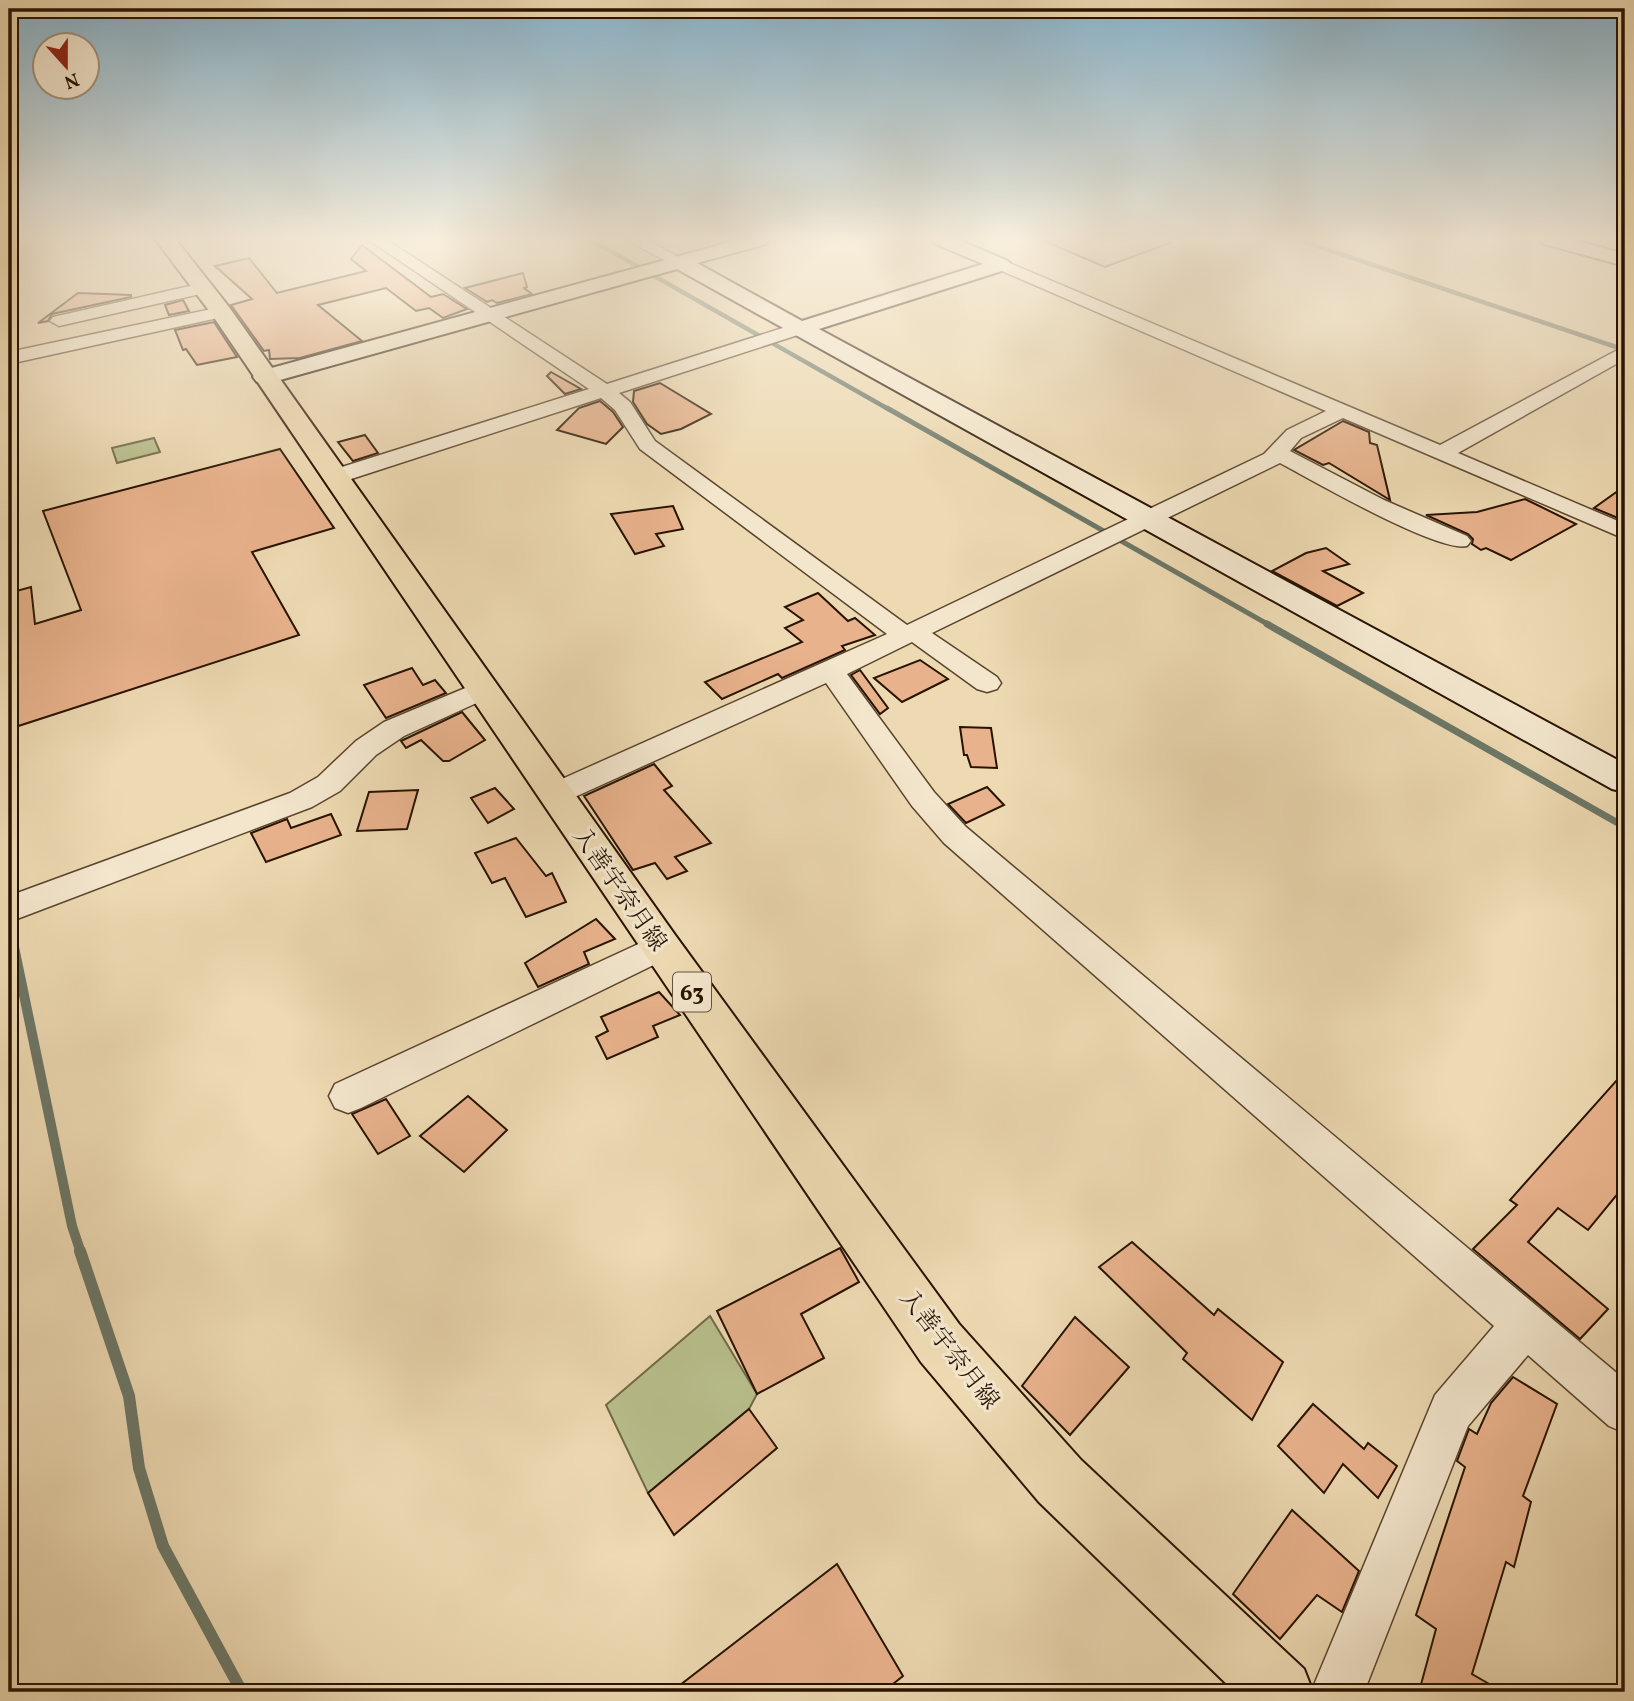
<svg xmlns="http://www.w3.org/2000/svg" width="1634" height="1701" viewBox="0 0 1634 1701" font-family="Vollkorn,'Noto Serif JP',serif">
  <rect width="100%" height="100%" fill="#edd9b2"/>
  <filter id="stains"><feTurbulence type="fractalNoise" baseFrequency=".00286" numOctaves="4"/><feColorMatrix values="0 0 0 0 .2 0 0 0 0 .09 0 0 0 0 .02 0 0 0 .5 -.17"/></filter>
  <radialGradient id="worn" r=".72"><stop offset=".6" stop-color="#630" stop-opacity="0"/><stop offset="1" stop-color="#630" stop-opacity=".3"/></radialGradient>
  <g fill="#b8bf8c" stroke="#706946" stroke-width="2">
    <polygon points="643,240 748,240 679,256"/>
    <polygon points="154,438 160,452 117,463 112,448"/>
    <polygon points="710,1316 757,1394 749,1409 648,1493 606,1405"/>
  </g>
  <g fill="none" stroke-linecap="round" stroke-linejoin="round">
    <g stroke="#6c7767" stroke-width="4.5">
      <polyline points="591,240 890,410"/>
      <polyline points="1299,240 1625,350"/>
    </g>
    <polyline stroke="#6c7767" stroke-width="5" points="887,408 1271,626"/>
    <polyline stroke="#6c7767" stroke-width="7" points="1267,624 1625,827"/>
    <polyline stroke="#6c7767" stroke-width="10" points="9,923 72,1226 81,1253"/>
    <polyline stroke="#6c7767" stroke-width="12" points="80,1251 129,1396 139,1468 163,1546 242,1692"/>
  </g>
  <g fill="#e8b28c" stroke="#281300" stroke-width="2">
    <polygon points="1042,240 1172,240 1172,242 1105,267"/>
    <polygon points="362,245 431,297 443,294 467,309 443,318 429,308 416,311 386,288 318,305 362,341 300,358 270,359 269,350 264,351 231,305 252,299 215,266 249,258 277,293 366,271 351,259"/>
    <polygon points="523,273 527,287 524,288 532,294 497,303 492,300 487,302 465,288"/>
    <polygon points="78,293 131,295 131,297 52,314 48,321 38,323"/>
    <polygon points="183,300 189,311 169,315 165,305"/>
    <polygon points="214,322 237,357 197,365 186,349 183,350 175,330"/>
    <polygon points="551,372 581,389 565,394 547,376"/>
    <polygon points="660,383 711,414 681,429 661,434 647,424 633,402 634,391"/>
    <polygon points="600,401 613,412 623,427 606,444 557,430 579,408"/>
    <polygon points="1343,421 1369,432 1370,443 1377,445 1390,500 1329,463 1323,465 1294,450"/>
    <polygon points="365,435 378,453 353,461 338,442"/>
    <polygon points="280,449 334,528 252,552 299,635 9,729 9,593 31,587 35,624 81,610 43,511"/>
    <polygon points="1625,486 1625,521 1594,508"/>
    <polygon points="1525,499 1576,524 1511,560 1486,548 1481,550 1472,544 1473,539 1468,534 1426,515 1477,512"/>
    <polygon points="673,506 683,529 656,534 664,546 635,554 611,514"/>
    <polygon points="1326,548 1349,564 1323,571 1363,593 1337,606 1272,571 1306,553"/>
    <polygon points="818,593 848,621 855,618 875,635 842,646 845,650 782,678 778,674 722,699 705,682 802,642 785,628 803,620 785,607"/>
    <polygon points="920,660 948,679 902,702 874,678"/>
    <polygon points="412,668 423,685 435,680 446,693 386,718 364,685"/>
    <polygon points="860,670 888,708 880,714 851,675"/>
    <polygon points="462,712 485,740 449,761 443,761 421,740 406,748 401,741"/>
    <polygon points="960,727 991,728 997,768 971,767 967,755 964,755"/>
    <polygon points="654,764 672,786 664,790 711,843 675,857 687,871 667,879 655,863 633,870 584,796"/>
    <polygon points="987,787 1004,805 966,823 948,804"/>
    <polygon points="495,788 514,809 488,823 471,798"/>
    <polygon points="418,790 407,829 357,831 369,792"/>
    <polygon points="331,814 341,835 266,862 251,833 287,819 291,828"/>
    <polygon points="516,838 546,876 552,873 566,902 526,917 505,878 492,883 475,853"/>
    <polygon points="596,919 615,939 584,952 589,964 538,987 525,963"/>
    <polygon points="659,992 680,1015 653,1026 658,1037 607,1059 596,1037 608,1031 601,1017"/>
    <polygon points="1625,1071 1625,1185 1588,1230 1558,1208 1528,1242 1608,1309 1580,1339 1473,1249 1517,1205 1510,1200"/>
    <polygon points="468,1096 507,1130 464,1172 420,1136"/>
    <polygon points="386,1099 410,1136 378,1154 352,1114"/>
    <polygon points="1132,1242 1214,1315 1218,1309 1283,1362 1252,1420 1183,1359 1187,1353 1099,1267"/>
    <polygon points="840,1248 859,1282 801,1314 824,1358 757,1394 717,1311"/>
    <polygon points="1075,1317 1129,1367 1070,1435 1022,1386"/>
    <polygon points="1513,1377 1557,1404 1523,1496 1531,1502 1514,1567 1506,1562 1472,1674 1503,1692 1419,1692 1436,1629 1416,1615 1465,1467 1457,1461 1469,1429 1477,1434 1491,1403"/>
    <polygon points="1313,1404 1364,1449 1368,1443 1397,1466 1378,1498 1343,1464 1324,1493 1278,1446"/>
    <polygon points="749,1409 777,1448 674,1535 648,1493"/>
    <polygon points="1292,1510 1359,1571 1342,1612 1317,1595 1280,1639 1233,1594"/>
    <polygon points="837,1564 903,1676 883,1692 671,1692"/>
  </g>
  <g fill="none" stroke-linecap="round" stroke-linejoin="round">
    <g stroke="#59442c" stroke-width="3">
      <g id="street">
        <path d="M369 240H387L607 384 792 325H804L807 329 804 333 619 393 630 402 655 441 907 625 1264 454 1287 430 1326 411 995 268V262H1007L1440 445 1625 346V359L1458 453 1625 524V539L1343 418 1301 438 1290 451 1384 500 1467 536 1471 541 1467 546C1438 553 1312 480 1280 463L932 633 997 677 1001 683 997 689 987 692 977 689 912 642 847 674 934 792 966 827 1625 1380V1433L1609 1426 1528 1355 1468 1426 1364 1692H1311L1435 1395 1494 1326 944 843 912 806 826 683 566 801 555 804 544 801 540 794 544 787 887 634 640 449 615 410 601 398 342 482H326L323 477 326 472 589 389Z"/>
        <polygon points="627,240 647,240 687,262 679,267 673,265"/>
        <polygon points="203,283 209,284 212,288 209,292 59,326 50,321 53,317"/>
        <polygon points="221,307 227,308 230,312 227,316 9,364 9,352"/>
        <polygon points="482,681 492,684 496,690 492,696 404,736 376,755 340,791 312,807 9,922 9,896 290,793 318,777 356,741 384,722"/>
        <polygon points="660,934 672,938 677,947 672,956 361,1108 348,1113 335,1108 329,1096 335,1084"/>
      </g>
    </g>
    <g stroke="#281300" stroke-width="4">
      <g id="secondary">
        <polygon points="738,240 769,240 766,244 697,263 802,321 983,264 936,244 933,240 959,240 1008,261 1011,265 1008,269 819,329 1625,764 1625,792 1612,789 677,269 273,382 257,382 253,377 257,372"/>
        <polygon points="1541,240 1573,240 1625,254 1625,266 1544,244"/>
      </g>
    </g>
    <g stroke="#281300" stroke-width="4">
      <polygon id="primary" points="156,240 176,240 229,307 675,935 959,1324 1081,1460 1304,1669 1313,1692 1235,1692 1039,1502 921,1362 213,316"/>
    </g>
    <use href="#street" fill="#f3e6cd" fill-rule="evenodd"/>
    <use href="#secondary" fill="#f3e6cd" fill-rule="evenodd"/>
    <use href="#primary" fill="#edd9b2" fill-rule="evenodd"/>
  </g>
  <linearGradient id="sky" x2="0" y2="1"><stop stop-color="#88b6d0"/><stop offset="0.5" stop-color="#f7eedc"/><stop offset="1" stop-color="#f7eedc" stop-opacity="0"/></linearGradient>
  <rect width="1634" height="478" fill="url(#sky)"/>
  <g text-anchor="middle" stroke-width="6" stroke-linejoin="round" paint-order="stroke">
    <rect fill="#f3e6cd" stroke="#65523e" stroke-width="2" x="673" y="972.5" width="38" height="39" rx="5"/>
    <g font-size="23" font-weight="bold" fill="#281300">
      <text x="692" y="1000">63</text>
    </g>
    <g font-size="24" fill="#281300" stroke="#f3e6cd">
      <text transform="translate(620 889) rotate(55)" y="8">入善宇奈月線</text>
      <text transform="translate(950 1349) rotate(52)" y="8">入善宇奈月線</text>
    </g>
  </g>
  <rect width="1634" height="1701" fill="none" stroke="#edd9b2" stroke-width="35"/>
  <rect x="10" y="10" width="1613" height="1680" fill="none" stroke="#281300" stroke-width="3.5"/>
  <rect x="18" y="18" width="1599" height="1666" fill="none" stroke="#281300" stroke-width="2"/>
  <g transform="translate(66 66) rotate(159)"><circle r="33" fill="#f3e6cd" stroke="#a2927b" stroke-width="2"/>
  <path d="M0-5L12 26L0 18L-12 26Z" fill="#8f2418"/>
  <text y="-10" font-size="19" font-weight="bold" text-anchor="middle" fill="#281300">N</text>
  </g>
  <rect width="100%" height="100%" filter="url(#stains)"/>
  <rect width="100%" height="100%" fill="url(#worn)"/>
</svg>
